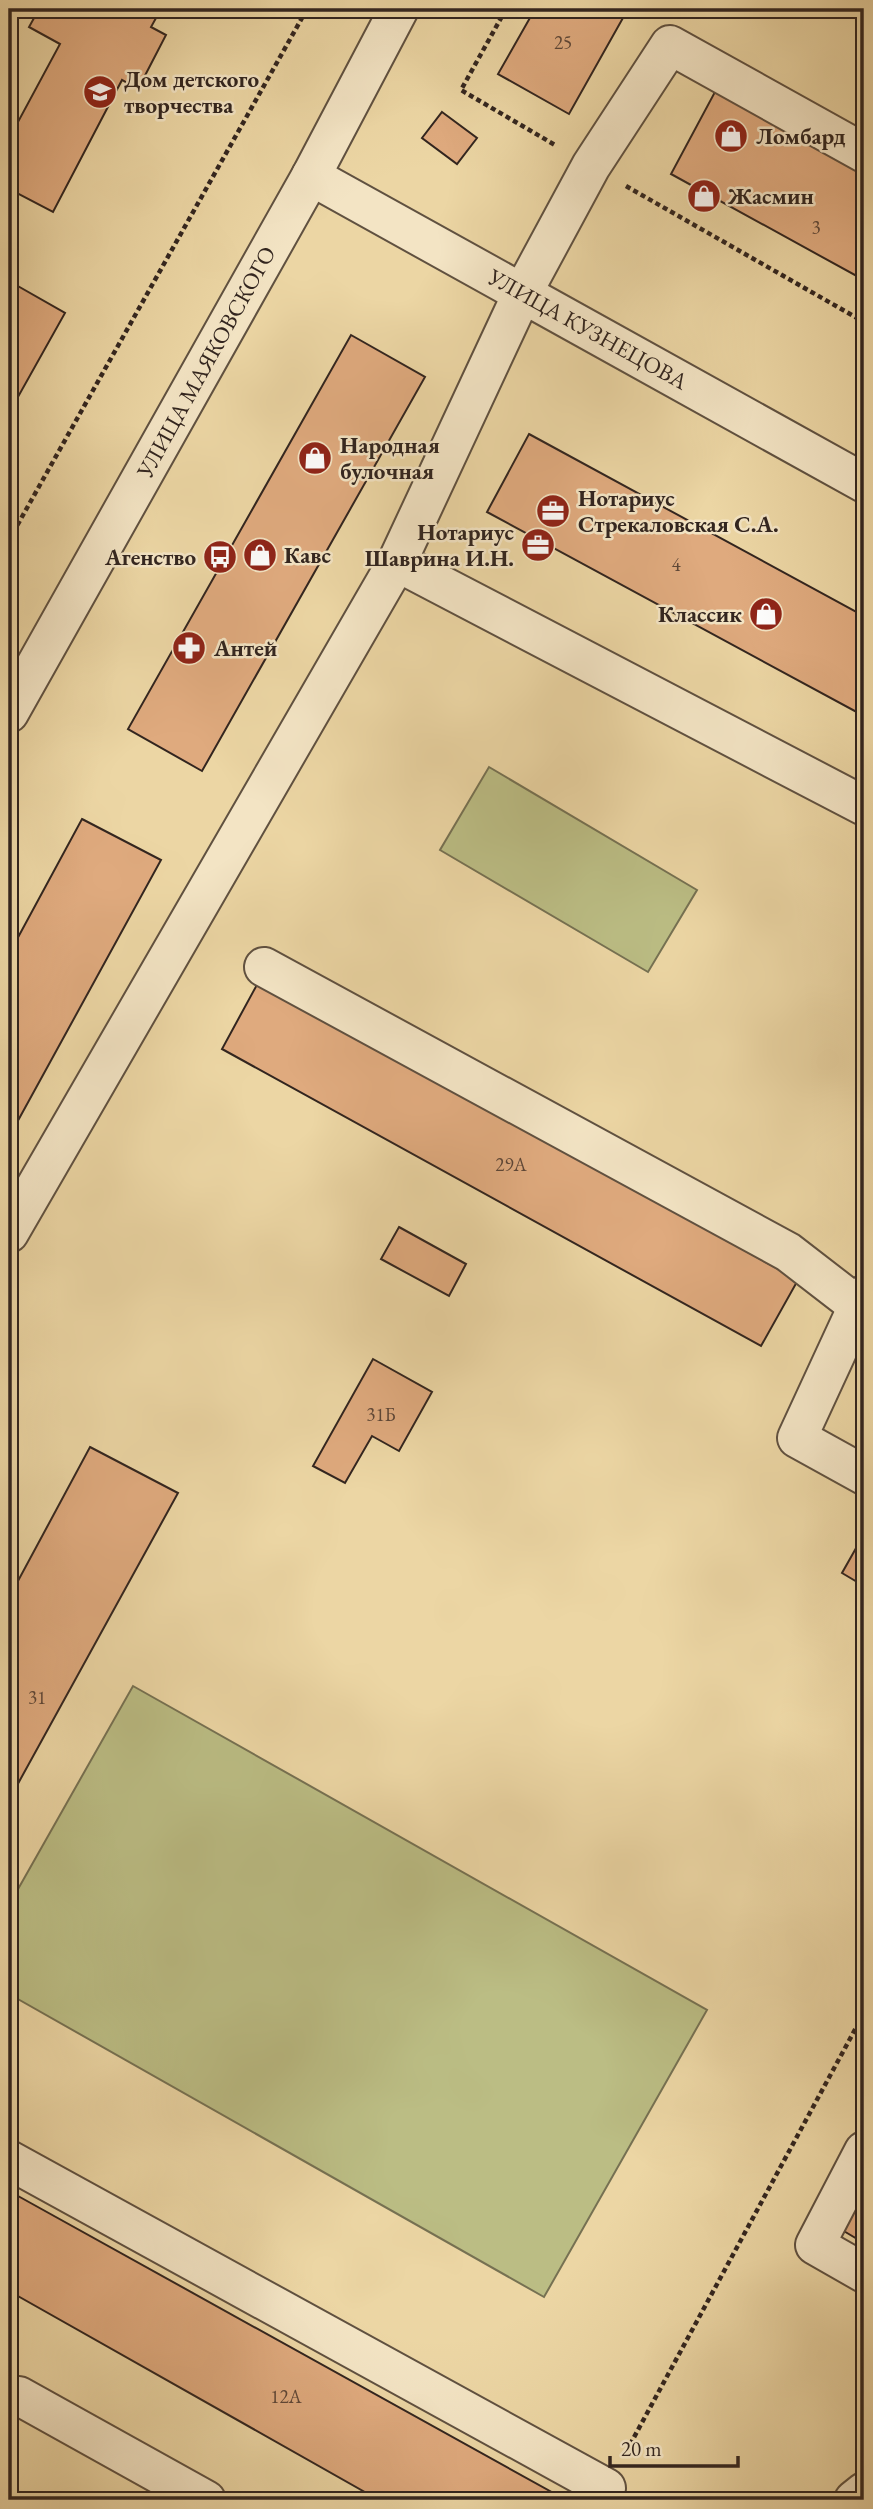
<svg xmlns="http://www.w3.org/2000/svg" width="873" height="2509" viewBox="0 0 873 2509" font-family="'EB Garamond',serif">
  <rect width="100%" height="100%" fill="#ecd6a4"/>
  <filter id="stains"><feTurbulence type="fractalNoise" baseFrequency=".00286" numOctaves="4"/><feColorMatrix values="0 0 0 0 .2 0 0 0 0 .09 0 0 0 0 .02 0 0 0 .5 -.17"/></filter>
  <radialGradient id="worn" r=".72"><stop offset=".6" stop-color="#630" stop-opacity="0"/><stop offset="1" stop-color="#630" stop-opacity=".3"/></radialGradient>
  <g fill="#bbbd84" stroke="#767152" stroke-width="2">
    <polygon points="489,767 697,890 648,972 440,850"/>
    <polygon points="133,1686 707,2010 544,2297 9,1994 9,1905"/>
  </g>
  <g fill="#dfaa7e" stroke="#32251f" stroke-width="2">
    <polygon points="39,9 161,9 151,27 166,35 138,89 122,80 53,212 9,189 9,117 18,122 60,44 29,27"/>
    <polygon points="535,9 628,9 569,114 498,74"/>
    <polygon points="716,90 864,171 864,280 671,174"/>
    <polygon points="442,112 477,138 457,164 422,138"/>
    <polygon points="9,281 65,313 9,413"/>
    <polygon points="351,335 425,377 202,771 128,729"/>
    <polygon points="529,434 864,616 864,716 487,512"/>
    <polygon points="82,819 161,860 9,1137 9,954"/>
    <polygon points="259,981 798,1280 761,1346 222,1049"/>
    <polygon points="399,1227 466,1264 449,1296 381,1259"/>
    <polygon points="373,1359 432,1392 399,1451 372,1436 345,1483 313,1466"/>
    <polygon points="90,1447 178,1493 9,1800 9,1593 11,1594"/>
    <polygon points="864,1534 864,1586 842,1573"/>
    <polygon points="864,2179 864,2243 837,2227"/>
    <polygon points="9,2191 566,2500 379,2500 9,2291"/>
  </g>
  <g fill="none" stroke-linecap="round" stroke-linejoin="round">
    <g stroke="#605140" stroke-width="42">
      <g id="minor">
        <polyline points="864,153 670,45 591,166 523,292 397,562 864,806"/>
        <polyline points="311,176 864,483"/>
        <polyline points="9,713 311,176 399,9"/>
        <polyline points="264,967 788,1252 858,1306 864,1295"/>
        <polyline points="9,1233 397,562"/>
        <polyline points="858,1306 797,1438 864,1475"/>
        <polyline points="864,2151 815,2245 864,2273"/>
        <polyline points="9,2160 606,2488"/>
        <polyline points="19,2396 206,2500"/>
        <polyline points="854,2500 864,2492"/>
      </g>
    </g>
    <g stroke="#32251f" stroke-width="4.5" stroke-dasharray="5 3.5" stroke-linecap="butt">
      <polyline points="506,9 461,90 555,145"/>
      <polyline points="626,186 864,322"/>
      <polyline points="9,540 307,9"/>
      <polyline points="626,2452 864,2013"/>
    </g>
    <use href="#minor" stroke="#f3e4c4" stroke-width="38"/>
  </g>
  <defs>
    <g id="school-disc" transform="scale(1.75)"><circle r="9.5" fill="#8f2418" stroke="#f3e4c4"/><path d="M0-5L7-2L0 1L-7-2ZM-4 1L0 2.5L4 1V4Q0 6-4 4Z" fill="#fff"/></g>
    <g id="shop-disc" transform="scale(1.75)"><circle r="9.5" fill="#8f2418" stroke="#f3e4c4"/><path d="M-5-2.5h2.3a2.7 3.5 0 0 1 5.4 0H5L5.5 6h-11ZM-1.5-2.5h3a1.5 2.3 0 0 0-3 0Z" fill="#fff"/></g>
    <g id="office-disc" transform="scale(1.75)"><circle r="9.5" fill="#8f2418" stroke="#f3e4c4"/><path d="M-6-3h4V-5.5h4V-3h4V5H-6ZM-1-4.5V-3h2v-1.5ZM-6 0V1H6V0Z" fill="#fff"/></g>
    <g id="bus-disc" transform="scale(1.75)"><circle r="9.5" fill="#8f2418" stroke="#f3e4c4"/><path d="M-5-6H5V4H4V6H2V4H-2V6H-4V4H-5ZM-3.5-4V0h7V-4ZM-3.5 1.2v1.5H-2V1.2ZM2 1.2v1.5H3.5V1.2Z" fill="#fff"/></g>
    <g id="pharmacy-disc" transform="scale(1.75)"><circle r="9.5" fill="#8f2418" stroke="#f3e4c4"/><path d="M-2-6h4v4h4v4h-4v4h-4v-4h-4v-4h4Z" fill="#fff"/></g>
  </defs>
  <g fill-rule="evenodd">
    <use href="#school-disc" x="100" y="92"/>
    <use href="#shop-disc" x="731" y="136"/>
    <use href="#shop-disc" x="704" y="196"/>
    <use href="#shop-disc" x="315" y="458"/>
    <use href="#office-disc" x="553" y="511"/>
    <use href="#office-disc" x="538" y="545"/>
    <use href="#shop-disc" x="260" y="555"/>
    <use href="#bus-disc" x="220" y="557"/>
    <use href="#shop-disc" x="766" y="614"/>
    <use href="#pharmacy-disc" x="189" y="648"/>
  </g>
  <g text-anchor="middle" stroke-width="5" stroke-linejoin="round" paint-order="stroke">
    <g font-size="19" fill="#5d4637">
      <text x="563" y="49">25</text>
      <text x="816" y="234">3</text>
      <text x="676" y="571">4</text>
      <text x="511" y="1171">29А</text>
      <text x="381" y="1421">31Б</text>
      <text x="37" y="1704">31</text>
      <text x="286" y="2403">12А</text>
    </g>
    <g font-size="23" font-weight="bold" fill="#32251f" stroke="#f3e4c4" text-anchor="start">
      <text x="124" y="87">Дом детского<tspan x="124" dy="26">творчества</tspan></text>
      <text x="756" y="144">Ломбард</text>
      <text x="728" y="204">Жасмин</text>
      <text x="340" y="453">Народная<tspan x="340" dy="26">булочная</tspan></text>
      <text x="578" y="506">Нотариус<tspan x="578" dy="26">Стрекаловская С.А.</tspan></text>
      <text x="514" y="540" text-anchor="end">Нотариус<tspan x="514" dy="26">Шаврина И.Н.</tspan></text>
      <text x="284" y="563">Кавс</text>
      <text x="196" y="565" text-anchor="end">Агенство</text>
      <text x="742" y="622" text-anchor="end">Классик</text>
      <text x="214" y="656">Антей</text>
    </g>
    <g font-size="23" fill="#32251f" stroke="#f3e4c4">
      <text transform="translate(588 329) rotate(29)" y="8">УЛИЦА КУЗНЕЦОВА</text>
      <text transform="translate(206 362) rotate(-61)" y="8">УЛИЦА МАЯКОВСКОГО</text>
    </g>
  </g>
  <rect width="873" height="2509" fill="none" stroke="#ecd6a4" stroke-width="35"/>
  <rect x="10" y="10" width="852" height="2488" fill="none" stroke="#32251f" stroke-width="3.5"/>
  <rect x="18" y="18" width="838" height="2474" fill="none" stroke="#32251f" stroke-width="2"/>
  <path d="M610 2456v10h128v-10" fill="none" stroke="#32251f" stroke-width="3.5"/>
  <text x="621" y="2456" font-size="21" fill="#32251f" stroke="#f3e4c4" stroke-width="5" paint-order="stroke">20 m</text>
  <rect width="100%" height="100%" filter="url(#stains)"/>
  <rect width="100%" height="100%" fill="url(#worn)"/>
</svg>
